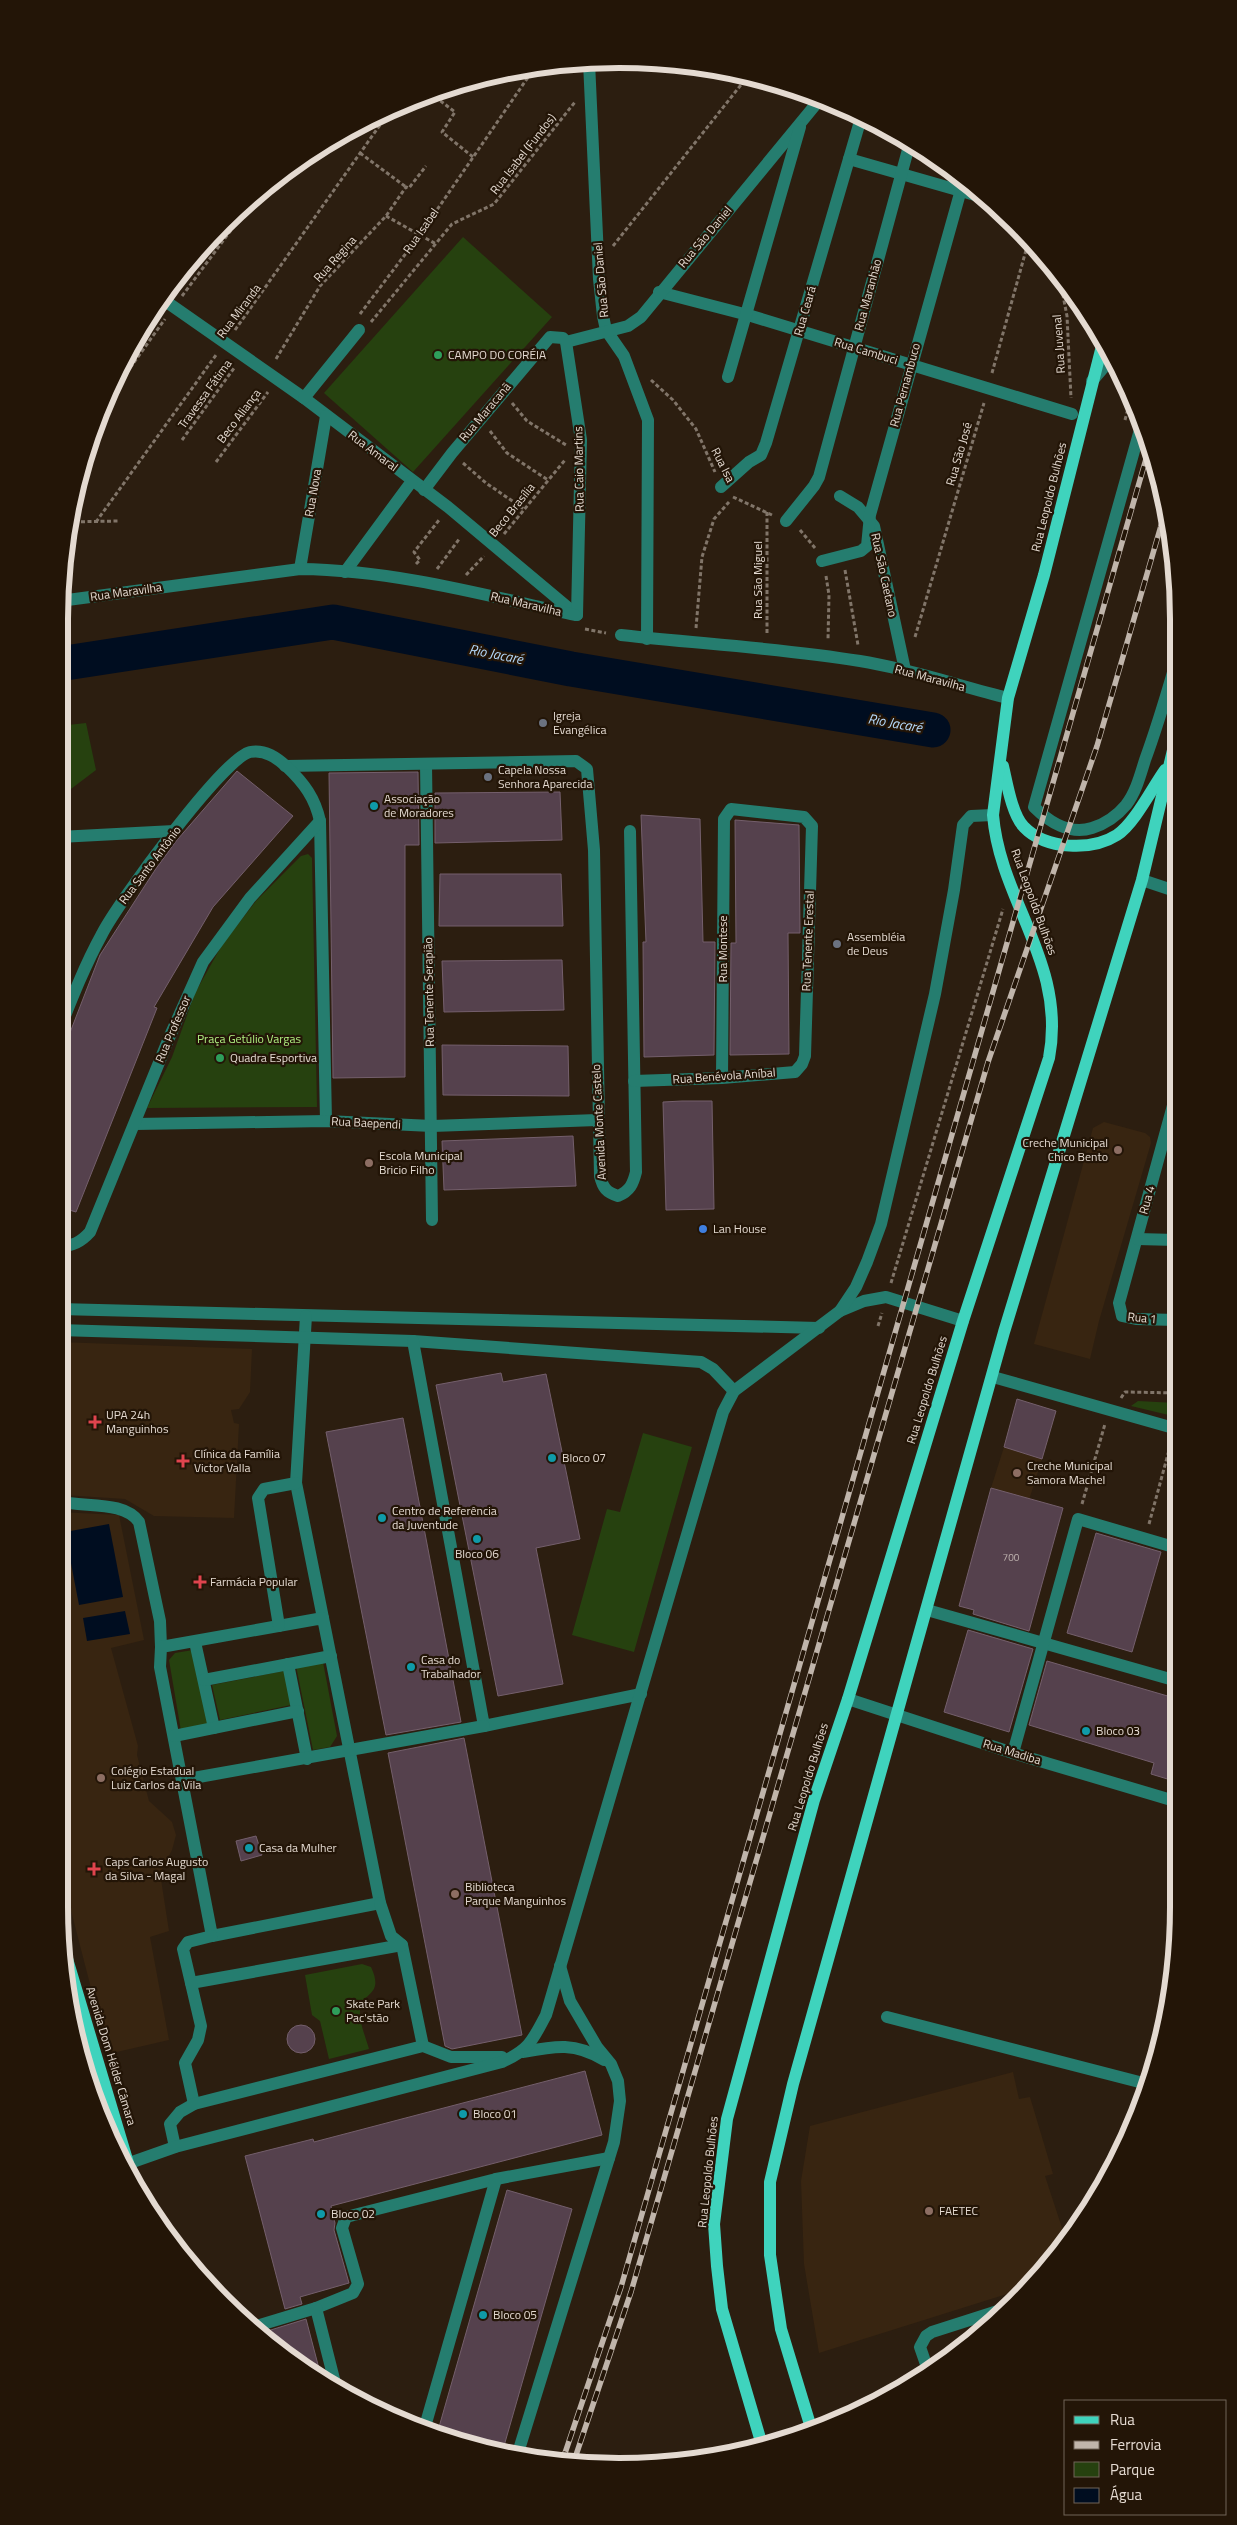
<svg xmlns="http://www.w3.org/2000/svg" width="1237" height="2525" viewBox="0 0 1237 2525" font-family="'Titillium Web',sans-serif">
  <rect width="100%" height="100%" fill="#2c1e10"/>
  <g fill="#382511">
    <polygon points="1104,1122 1145,1133 1150,1137 1151,1143 1099,1321 1090,1359 1034,1344 1093,1128"/>
    <polygon points="59,1342 252,1349 250,1392 239,1409 231,1410 234,1423 239,1424 234,1518 154,1516 125,1499 63,1495 59,1486"/>
    <polygon points="1004,1447 1042,1459 1029,1500 991,1488"/>
    <polygon points="59,1512 119,1515 144,1640 111,1648 138,1746 137,1755 149,1801 172,1822 176,1835 172,1850 160,1873 169,1931 150,1937 169,2040 108,2054 59,1864"/>
    <polygon points="1013,2072 1019,2099 1030,2097 1053,2174 1045,2176 1066,2240 1026,2288 819,2353 804,2264 801,2181 810,2126"/>
  </g>
  <g fill="#26410f">
    <polygon points="463,237 552,317 413,472 324,393"/>
    <polygon points="86,723 96,770 59,798 59,726"/>
    <polygon points="308,854 312,858 317,1107 147,1108 172,1057 195,993 222,945 256,901 301,856"/>
    <polygon points="1138,1401 1176,1403 1177,1417 1131,1406"/>
    <polygon points="643,1433 692,1447 634,1652 572,1635 607,1509 620,1512"/>
    <polygon points="193,1650 208,1726 181,1731 169,1660 175,1653"/>
    <polygon points="323,1662 337,1736 330,1747 313,1750 296,1666"/>
    <polygon points="284,1671 291,1705 220,1720 212,1685"/>
    <path d="M362 1964 371 1967C385 1997 361 1991 360 2011 359 2022 366 2038 369 2049L329 2059 320 2021 312 2015 305 1975Z"/>
  </g>
  <g fill="#000d20">
    <polygon points="109,1524 123,1597 79,1605 65,1532"/>
    <polygon points="125,1611 130,1634 87,1641 83,1618"/>
  </g>
  <g fill="none" stroke-linecap="round" stroke-linejoin="round">
    <polyline stroke="#000d20" stroke-width="35" points="59,664 333,622 571,669 933,730"/>
  </g>
  <g fill="#55414d" stroke="#745f6c">
    <polygon points="237,771 293,816 213,907 154,1007 157,1008 76,1212 59,1207 59,1061 100,955 155,870 177,840"/>
    <polygon points="418,772 419,845 405,845 405,1077 333,1078 329,773"/>
    <polygon points="560,792 562,840 435,843 435,793"/>
    <polygon points="641,815 700,819 703,942 715,942 714,1055 644,1057 643,942 646,942"/>
    <polygon points="735,820 799,825 800,933 788,933 789,1054 730,1055 731,943 736,943"/>
    <polygon points="440,874 561,874 563,926 439,926"/>
    <polygon points="562,960 564,1010 444,1012 442,961"/>
    <polygon points="442,1045 568,1046 569,1096 443,1095"/>
    <polygon points="682,1101 712,1101 714,1209 666,1210 663,1102"/>
    <polygon points="573,1136 576,1186 444,1190 442,1141"/>
    <polygon points="501,1373 503,1382 546,1374 580,1539 536,1548 563,1684 498,1696 436,1385"/>
    <polygon points="1017,1399 1056,1411 1042,1459 1004,1447"/>
    <polygon points="403,1418 461,1722 386,1735 326,1432"/>
    <polygon points="991,1488 1063,1508 1029,1631 973,1614 974,1610 959,1606"/>
    <polygon points="1096,1533 1161,1552 1132,1652 1067,1633"/>
    <polygon points="968,1630 1033,1649 1009,1732 944,1712"/>
    <polygon points="1047,1661 1178,1699 1178,1768 1174,1781 1151,1774 1154,1763 1029,1725"/>
    <polygon points="464,1738 522,2035 452,2049 445,2046 388,1753"/>
    <polygon points="256,1836 262,1855 241,1861 236,1841"/>
    <circle cx="301" cy="2039" r="14"/>
    <polygon points="585,2071 602,2135 331,2206 335,2223 334,2230 349,2283 300,2297 302,2304 285,2309 245,2156 313,2139 314,2142"/>
    <polygon points="507,2190 572,2209 502,2453 437,2434"/>
    <polygon points="306,2319 322,2380 308,2372 258,2334"/>
  </g>
  <g fill="none" stroke-linecap="round" stroke-linejoin="round">
    <g stroke="#817569" stroke-width="3" stroke-dasharray="4 2.5" stroke-linecap="butt">
      <polyline points="430,93 455,112 442,132 473,157"/>
      <polyline points="360,153 406,187"/>
      <polyline points="386,216 436,244"/>
      <polyline points="230,217 237,222"/>
      <polyline points="613,246 748,76"/>
      <polyline points="1059,275 1067,316 1071,398"/>
      <polyline points="182,296 258,194"/>
      <polyline points="360,314 419,236 533,70 541,70 543,66"/>
      <polyline points="371,322 452,224 494,204 575,102"/>
      <polyline points="235,330 392,108"/>
      <polyline points="276,359 320,286 386,216 406,187 409,188 426,166"/>
      <polyline points="992,373 1028,243"/>
      <polyline points="651,380 673,400 696,429 715,472"/>
      <polyline points="512,403 527,421 566,445"/>
      <polyline points="100,410 165,319"/>
      <polyline points="1125,420 1131,397"/>
      <polyline points="490,431 507,453 548,480"/>
      <polyline points="182,440 234,368"/>
      <polyline points="216,462 268,392"/>
      <polyline points="463,463 486,483 524,509"/>
      <polyline points="733,497 772,515"/>
      <polyline points="767,512 767,634"/>
      <polyline points="68,522 119,521"/>
      <polyline points="96,522 216,355"/>
      <polyline points="800,530 815,548"/>
      <polyline points="504,534 565,460"/>
      <polyline points="416,564 420,560 414,552 439,520"/>
      <polyline points="437,569 460,538"/>
      <polyline points="845,570 858,645"/>
      <polyline points="466,575 484,556"/>
      <polyline points="826,576 829,595 828,640"/>
      <polyline points="696,628 702,557 714,519 729,502"/>
      <polyline points="585,629 606,633"/>
      <polyline points="915,637 984,403"/>
      <polyline points="891,1283 1003,909"/>
      <polyline points="878,1326 882,1313"/>
      <polyline points="1121,1398 1125,1392 1176,1393"/>
      <polyline points="1082,1504 1105,1424"/>
      <polyline points="1149,1524 1171,1443"/>
    </g>
    <g stroke="#257d6f" stroke-width="12">
      <polyline points="589,62 599,279 603,316 606,330 624,356 648,420 647,639"/>
      <polyline points="849,159 982,197"/>
      <polyline points="659,292 748,315 1072,414"/>
      <polyline points="161,298 304,398 448,507 577,615"/>
      <polyline points="566,342 628,326 641,317 821,98"/>
      <polyline points="728,377 800,127"/>
      <polyline points="1092,381 1110,360"/>
      <polyline points="304,398 359,330"/>
      <path d="M1141 426 1034 807C1049 822 1070 835 1092 828 1105 824 1116 817 1126 805 1136 792 1140 776 1145 760 1156 730 1165 700 1174 669"/>
      <polyline points="721,487 749,462 761,455 766,443 861,118"/>
      <polyline points="424,490 452,453 550,337 563,338 566,342 581,440 577,615"/>
      <polyline points="840,496 858,507 874,526 905,670"/>
      <polyline points="786,521 814,486 819,477 909,146"/>
      <polyline points="822,561 861,551 867,546 870,515 964,179"/>
      <polyline points="300,569 326,416"/>
      <polyline points="345,572 412,481"/>
      <path d="M60 601 300 569C393 570 485 595 575 615"/>
      <path d="M621 635C701 644 781 648 860 661 911 669 959 686 1008 698"/>
      <polyline points="426,764 432,1220"/>
      <path d="M285 766 576 761 587 769 594 850 600 1176C603 1188 606 1192 618 1196 630 1191 633 1184 636 1172L630 831"/>
      <polyline points="59,837 174,831"/>
      <polyline points="1142,880 1175,891"/>
      <path d="M59 1031C72 998 85 965 102 934 117 904 223 758 250 752 265 749 277 758 287 767 304 783 315 798 320 821L326 1121"/>
      <polyline points="634,1081 722,1078 795,1072 802,1064 805,1056 812,826 804,817 731,809 724,819 722,1078"/>
      <polyline points="1175,1098 1119,1303 1122,1316 1136,1319 1176,1320"/>
      <polyline points="135,1124 326,1121 432,1126 597,1120"/>
      <polyline points="1137,1239 1176,1240"/>
      <path d="M59 1246C72 1247 81 1242 90 1232L169 1038 203 962 250 898 320 821"/>
      <polyline points="59,1309 819,1328"/>
      <polyline points="840,1311 864,1301 886,1297 963,1321"/>
      <polyline points="306,1316 296,1483 323,1618"/>
      <polyline points="59,1330 413,1341 701,1362 713,1369 734,1391"/>
      <polyline points="413,1341 484,1726 641,1694"/>
      <polyline points="993,1377 1177,1429"/>
      <path d="M59 1501C83 1508 124 1500 139 1522L160 1621 161 1647"/>
      <polyline points="927,1610 1177,1681"/>
      <polygon points="323,1618 380,1903 212,1936 160,1667 161,1647"/>
      <polyline points="279,1626 258,1498 264,1489 296,1483"/>
      <polyline points="195,1642 214,1728"/>
      <polyline points="288,1664 307,1759"/>
      <polyline points="204,1680 331,1656"/>
      <polyline points="848,1699 1013,1753 1178,1802"/>
      <polyline points="174,1736 298,1711"/>
      <polyline points="1013,1753 1078,1519 1177,1548"/>
      <polyline points="182,1780 484,1726"/>
      <polyline points="402,1945 423,2046"/>
      <polyline points="191,1983 402,1945 391,1936 380,1903"/>
      <polyline points="887,2017 1147,2084"/>
      <path d="M523 2052C555 2046 575 2042 604 2060"/>
      <polyline points="194,2104 185,2063 198,2040 201,2026 183,1949 188,1942 212,1936"/>
      <polyline points="175,2147 170,2124 180,2112 194,2104 423,2046 451,2057 502,2057"/>
      <path d="M124 2165 175 2147 502 2062C530 2049 532 2041 546 2015L723 1412 734 1391 840 1311 856 1287 867 1262 881 1224 935 994 954 890 963 825 971 816 993 815"/>
      <polyline points="316,2308 353,2293 358,2284 342,2228 346,2217 496,2179 609,2158"/>
      <polyline points="250,2328 316,2308 336,2387"/>
      <polyline points="928,2370 920,2347 926,2336 932,2332 1007,2308"/>
      <polyline points="424,2430 496,2179"/>
      <polyline points="517,2456 614,2142 620,2101 618,2081 611,2064 597,2047 570,2001 560,1966"/>
    </g>
    <g stroke="#3fd3bd" stroke-width="12">
      <path d="M1003 766C1007 783 1012 815 1024 827 1046 850 1092 851 1117 835 1135 823 1152 788 1165 770"/>
      <polyline points="62,1942 128,2163 130,2179"/>
      <polyline points="812,2431 781,2329 770,2255 770,2182 793,2084 1004,1332 1142,880 1174,746"/>
      <path d="M762 2445 722 2309 717 2266 714 2224 727 2119 814 1800 848 1699 963 1321 1049 1058C1067 964 1000 901 993 815L1008 698 1044 575 1102 346"/>
    </g>
    <g stroke="#c0b5ab" stroke-width="5.5">
      <g id="rail">
        <polyline points="562,2462 621,2287 1148,452"/>
        <polyline points="573,2464 631,2292 988,1062 1097,746 1165,512"/>
      </g>
    </g>
    <use href="#rail" stroke="#231507" stroke-width="4" stroke-dasharray="11" stroke-linecap="butt"/>
  </g>
  <g fill="#2e9e5b" stroke="#231507" stroke-width="2">
    <circle cx="438" cy="355" r="5"/>
    <circle cx="220" cy="1058" r="5"/>
    <circle cx="336" cy="2011" r="5"/>
  </g>
  <g fill="#6b7280" stroke="#231507" stroke-width="2">
    <circle cx="543" cy="723" r="5"/>
    <circle cx="488" cy="777" r="5"/>
    <circle cx="837" cy="944" r="5"/>
  </g>
  <g fill="#0f9aa8" stroke="#231507" stroke-width="2">
    <circle cx="374" cy="806" r="5"/>
    <circle cx="552" cy="1458" r="5"/>
    <circle cx="382" cy="1518" r="5"/>
    <circle cx="477" cy="1539" r="5"/>
    <circle cx="411" cy="1667" r="5"/>
    <circle cx="1086" cy="1731" r="5"/>
    <circle cx="249" cy="1848" r="5"/>
    <circle cx="463" cy="2114" r="5"/>
    <circle cx="321" cy="2214" r="5"/>
    <circle cx="483" cy="2315" r="5"/>
  </g>
  <g fill="#8d6e63" stroke="#231507" stroke-width="2">
    <circle cx="1118" cy="1150" r="5"/>
    <circle cx="369" cy="1163" r="5"/>
    <circle cx="1017" cy="1473" r="5"/>
    <circle cx="101" cy="1778" r="5"/>
    <circle cx="455" cy="1894" r="5"/>
    <circle cx="929" cy="2211" r="5"/>
  </g>
  <circle fill="#3f7fe0" stroke="#231507" stroke-width="2" cx="703" cy="1229" r="5"/>
  <g fill="#e0444e" stroke="#231507" stroke-width="2">
    <path d="M92.5 1414.5h5v5h5v5h-5v5h-5v-5h-5v-5h5z"/>
    <path d="M180.5 1453.5h5v5h5v5h-5v5h-5v-5h-5v-5h5z"/>
    <path d="M197.5 1574.5h5v5h5v5h-5v5h-5v-5h-5v-5h5z"/>
    <path d="M91.5 1861.5h5v5h5v5h-5v5h-5v-5h-5v-5h5z"/>
  </g>
  <g text-anchor="middle" stroke-width="4.5" stroke-linejoin="round" paint-order="stroke">
    <g font-size="10" fill="#c0b4b0">
      <text x="1011" y="1561">700</text>
    </g>
    <g font-size="12" fill="#e4dad1" stroke="#231507">
      <text transform="translate(523 154) rotate(-52)" y="4">Rua Isabel (Fundos)</text>
      <text transform="translate(421 231) rotate(-55)" y="4">Rua Isabel</text>
      <text transform="translate(705 237) rotate(-50)" y="4">Rua Sāo Daniel</text>
      <text transform="translate(335 259) rotate(-48)" y="4">Rua Regina</text>
      <text transform="translate(601 280) rotate(-95)" y="4">Rua São Daniel</text>
      <text transform="translate(868 295) rotate(-75)" y="4">Rua Maranhão</text>
      <text transform="translate(239 311) rotate(-53)" y="4">Rua Miranda</text>
      <text transform="translate(805 311) rotate(-74)" y="4">Rua Ceará</text>
      <text transform="translate(1059 344) rotate(-94)" y="4">Rua Juvenal</text>
      <text transform="translate(866 351) rotate(17)" y="4">Rua Cambuci</text>
      <text transform="translate(905 385) rotate(-75)" y="4">Rua Pernambuco</text>
      <text transform="translate(205 394) rotate(-54)" y="4">Travessa Fátima</text>
      <text transform="translate(485 412) rotate(-50)" y="4">Rua Maracanã</text>
      <text transform="translate(239 416) rotate(-53)" y="4">Beco Aliança</text>
      <text transform="translate(373 451) rotate(37)" y="4">Rua Amaral</text>
      <text transform="translate(959 454) rotate(-74)" y="4">Rua São José</text>
      <text transform="translate(723 465) rotate(63)" y="4">Rua Isa</text>
      <text transform="translate(579 469) rotate(-91)" y="4">Rua Caio Martins</text>
      <text transform="translate(313 493) rotate(-80)" y="4">Rua Nova</text>
      <text transform="translate(1049 497) rotate(-76)" y="4">Rua Leopoldo Bulhões</text>
      <text transform="translate(512 510) rotate(-51)" y="4">Beco Brasília</text>
      <text transform="translate(884 575) rotate(78)" y="4">Rua São Caetano</text>
      <text transform="translate(758 580) rotate(-90)" y="4">Rua São Miguel</text>
      <text transform="translate(126 592) rotate(-8)" y="4">Rua Maravilha</text>
      <text transform="translate(526 604) rotate(13)" y="4">Rua Maravilha</text>
      <text transform="translate(930 678) rotate(15)" y="4">Rua Maravilha</text>
      <text transform="translate(150 865) rotate(-53)" y="4">Rua Santo Antônio</text>
      <text transform="translate(1034 902) rotate(70)" y="4">Rua Leopoldo Bulhões</text>
      <text transform="translate(808 941) rotate(-88)" y="4">Rua Tenente Erestal</text>
      <text transform="translate(723 949) rotate(-90)" y="4">Rua Montese</text>
      <text transform="translate(429 992) rotate(-91)" y="4">Rua Tenente Serapião</text>
      <text transform="translate(173 1029) rotate(-67)" y="4">Rua Professor</text>
      <text transform="translate(724 1076) rotate(-4)" y="4">Rua Benévola Aníbal</text>
      <text transform="translate(599 1122) rotate(-93)" y="4">Avenida Monte Castelo</text>
      <text transform="translate(366 1123) rotate(3)" y="4">Rua Baependi</text>
      <text transform="translate(1147 1200) rotate(-75)" y="4">Rua 4</text>
      <text transform="translate(1142 1318) rotate(5)" y="4">Rua 1</text>
      <text transform="translate(927 1390) rotate(-73)" y="4">Rua Leopoldo Bulhões</text>
      <text transform="translate(1012 1752) rotate(17)" y="4">Rua Madiba</text>
      <text transform="translate(808 1777) rotate(-73)" y="4">Rua Leopoldo Bulhões</text>
      <text transform="translate(111 2056) rotate(73)" y="4">Avenida Dom Hélder Câmara</text>
      <text transform="translate(708 2172) rotate(-84)" y="4">Rua Leopoldo Bulhões</text>
    </g>
    <g font-size="12" fill="#e4dad1" stroke="#231507" text-anchor="start">
      <text x="448" y="359">CAMPO DO CORÉIA</text>
      <text x="553" y="720">Igreja<tspan x="553" dy="14">Evangélica</tspan></text>
      <text x="498" y="774">Capela Nossa<tspan x="498" dy="14">Senhora Aparecida</tspan></text>
      <text x="384" y="803">Associação<tspan x="384" dy="14">de Moradores</tspan></text>
      <text x="847" y="941">Assembléia<tspan x="847" dy="14">de Deus</tspan></text>
      <text x="230" y="1062">Quadra Esportiva</text>
      <text x="1108" y="1147" text-anchor="end">Creche Municipal<tspan x="1108" dy="14">Chico Bento</tspan></text>
      <text x="379" y="1160">Escola Municipal<tspan x="379" dy="14">Bricio Filho</tspan></text>
      <text x="713" y="1233">Lan House</text>
      <text x="106" y="1419">UPA 24h<tspan x="106" dy="14">Manguinhos</tspan></text>
      <text x="194" y="1458">Clínica da Família<tspan x="194" dy="14">Victor Valla</tspan></text>
      <text x="562" y="1462">Bloco 07</text>
      <text x="1027" y="1470">Creche Municipal<tspan x="1027" dy="14">Samora Machel</tspan></text>
      <text x="392" y="1515">Centro de Referência<tspan x="392" dy="14">da Juventude</tspan></text>
      <text x="477" y="1558" text-anchor="middle">Bloco 06</text>
      <text x="210" y="1586">Farmácia Popular</text>
      <text x="421" y="1664">Casa do<tspan x="421" dy="14">Trabalhador</tspan></text>
      <text x="1096" y="1735">Bloco 03</text>
      <text x="111" y="1775">Colégio Estadual<tspan x="111" dy="14">Luiz Carlos da Vila</tspan></text>
      <text x="259" y="1852">Casa da Mulher</text>
      <text x="105" y="1866">Caps Carlos Augusto<tspan x="105" dy="14">da Silva - Magal</tspan></text>
      <text x="465" y="1891">Biblioteca<tspan x="465" dy="14">Parque Manguinhos</tspan></text>
      <text x="346" y="2008">Skate Park<tspan x="346" dy="14">Pac'stão</tspan></text>
      <text x="473" y="2118">Bloco 01</text>
      <text x="939" y="2215">FAETEC</text>
      <text x="331" y="2218">Bloco 02</text>
      <text x="493" y="2319">Bloco 05</text>
    </g>
    <g font-size="12" fill="#afef80" stroke="#231507">
      <text x="249" y="1043">Praça Getúlio Vargas</text>
    </g>
    <g font-size="14" font-style="italic" fill="#b5dafd" stroke="#231507">
      <text transform="translate(496 654) rotate(11)" y="5">Rio Jacaré</text>
      <text transform="translate(895 723) rotate(10)" y="5">Rio Jacaré</text>
    </g>
  </g>
  <path d="M0 0H1237V2525H0ZM619 68H619A551 551 0 0 1 1170 619V1907A551 551 0 0 1 619 2458H619A551 551 0 0 1 68 1907V619A551 551 0 0 1 619 68Z" fill="#231507" fill-rule="evenodd"/>
  <path fill="none" stroke="#e4dad1" stroke-width="6" d="M619 68H619A551 551 0 0 1 1170 619V1907A551 551 0 0 1 619 2458H619A551 551 0 0 1 68 1907V619A551 551 0 0 1 619 68Z"/>
  <rect x="1064" y="2400" width="162" height="115" fill="#231507" stroke="#706458"/>
  <rect x="1074" y="2416" width="25" height="8" fill="#3fd3bd" stroke="#706458"/>
  <text x="1110" y="2425" font-size="15" fill="#e4dad1">Rua</text>
  <rect x="1074" y="2441" width="25" height="8" fill="#c0b5ab" stroke="#706458"/>
  <text x="1110" y="2450" font-size="15" fill="#e4dad1">Ferrovia</text>
  <rect x="1074" y="2462" width="25" height="15" fill="#26410f" stroke="#706458"/>
  <text x="1110" y="2475" font-size="15" fill="#e4dad1">Parque</text>
  <rect x="1074" y="2488" width="25" height="15" fill="#000d20" stroke="#706458"/>
  <text x="1110" y="2500" font-size="15" fill="#e4dad1">Água</text>
</svg>
